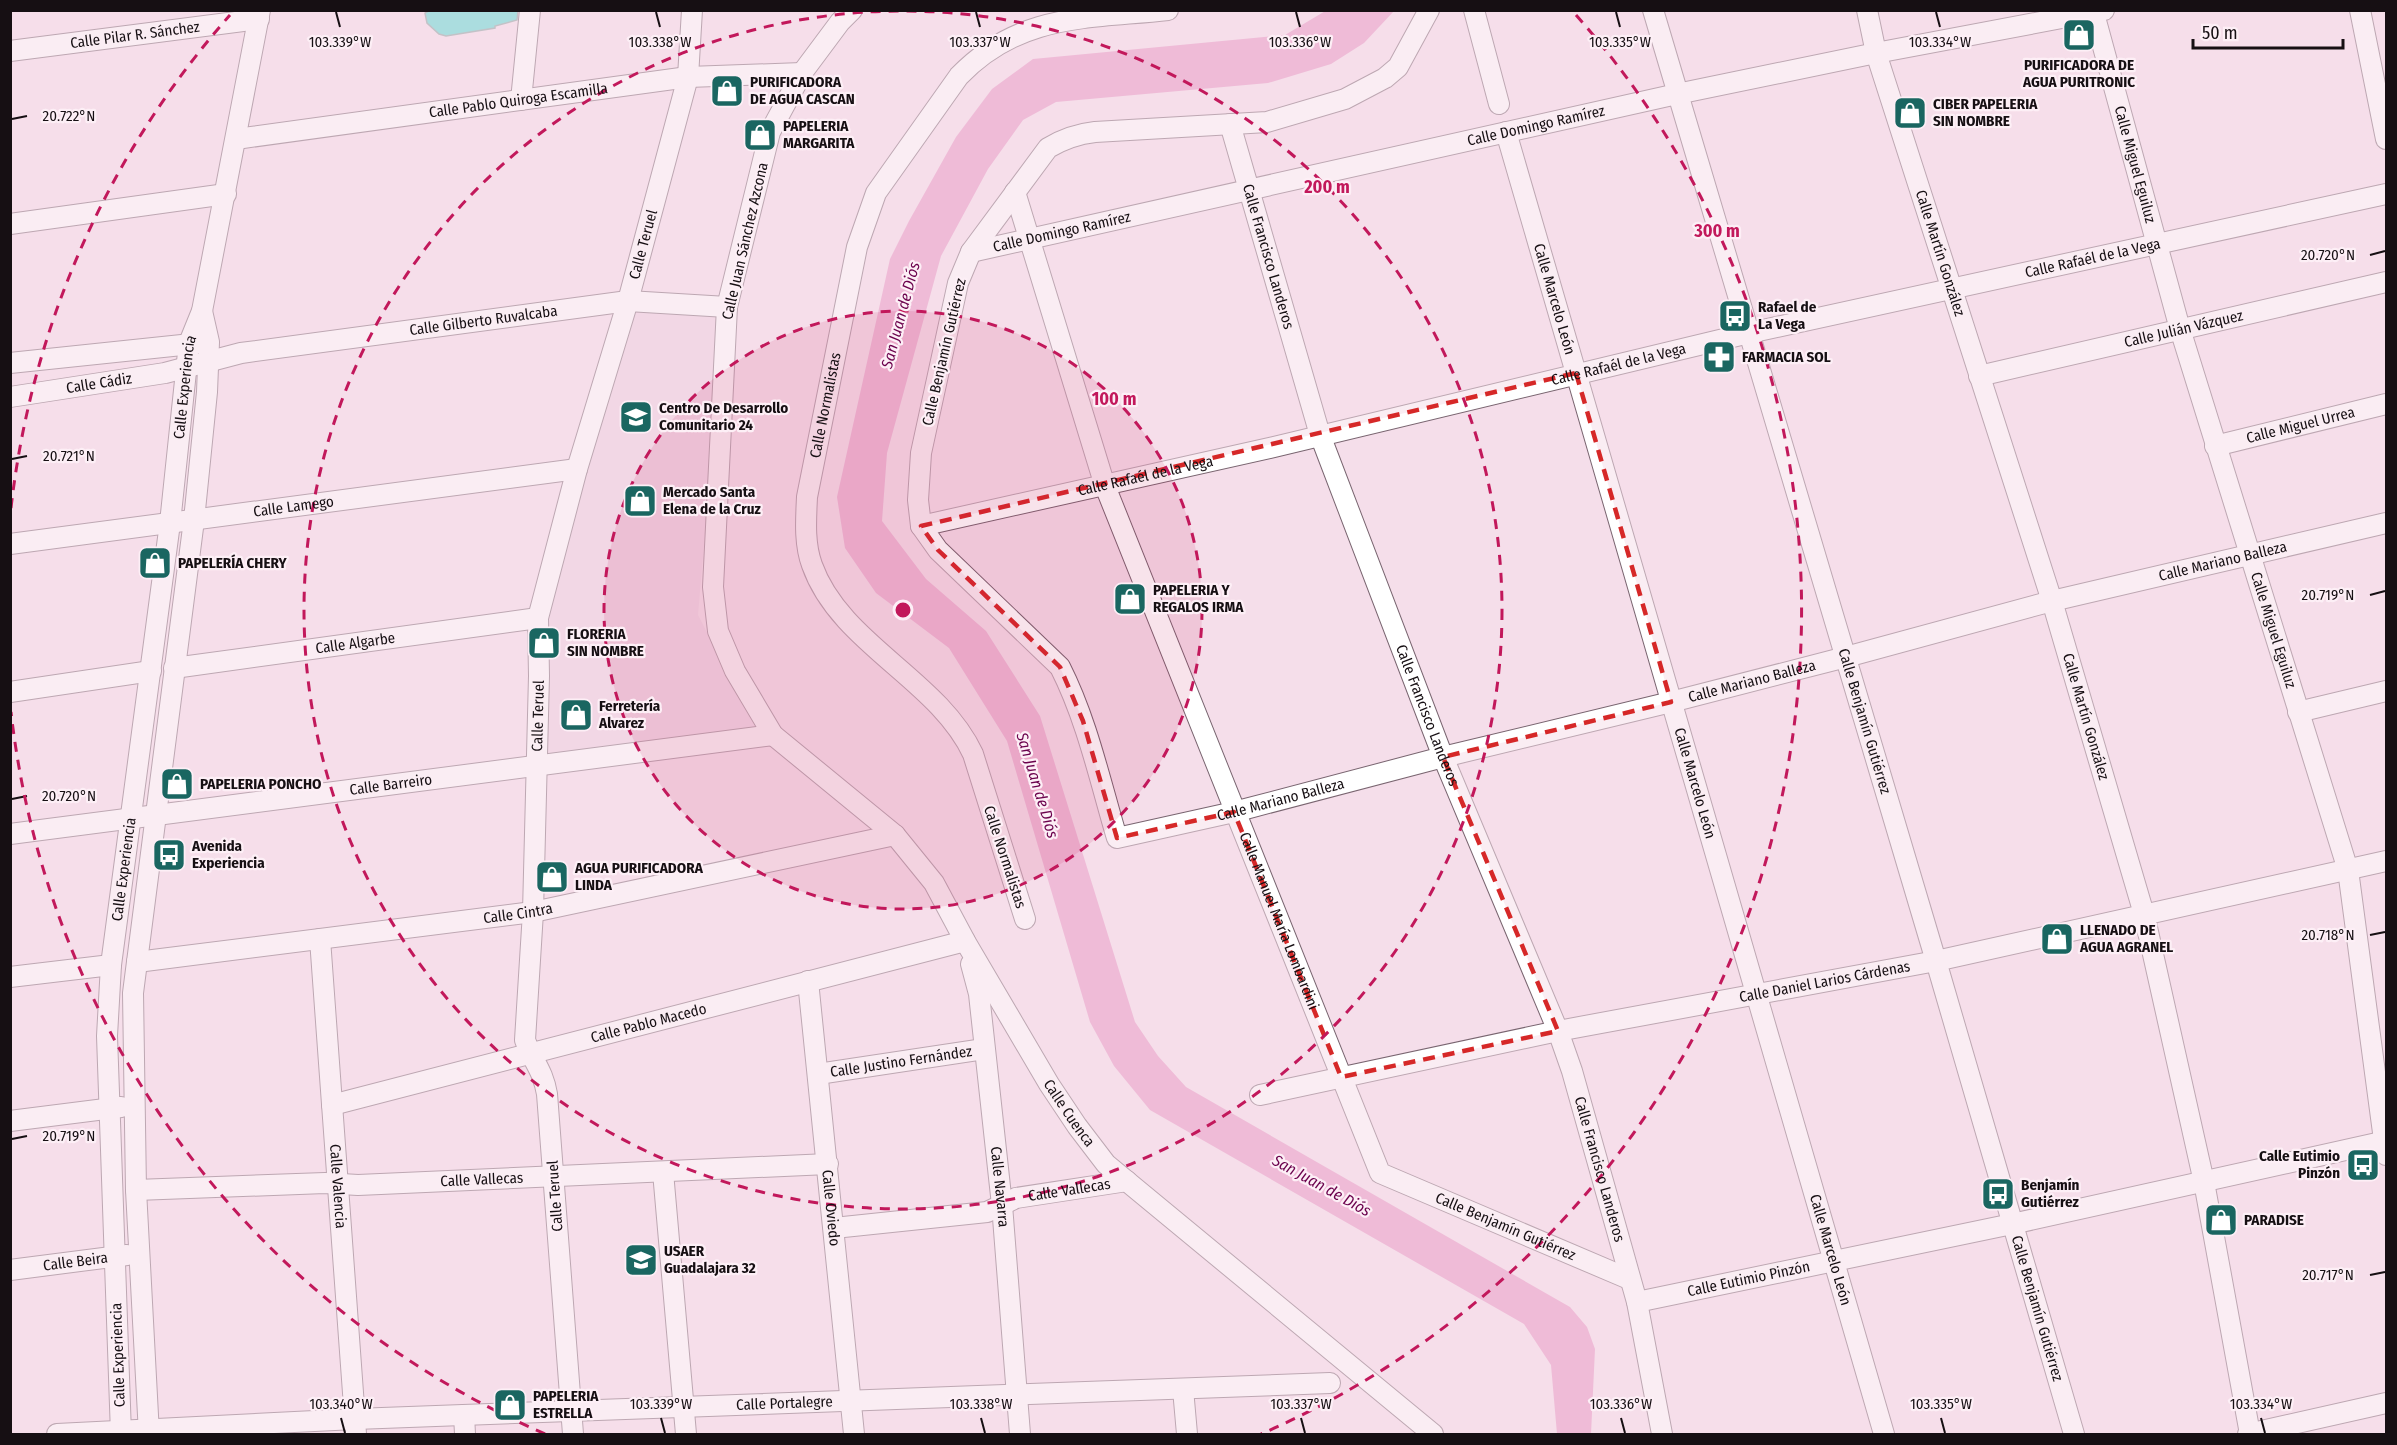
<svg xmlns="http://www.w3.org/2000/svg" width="2397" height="1445" viewBox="0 0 2397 1445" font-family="'Fira Sans Condensed',sans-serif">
  <rect width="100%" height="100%" fill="#f5deea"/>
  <polygon fill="#edcfdf" points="630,301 724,309 698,615 758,731 539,762 542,616"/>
  <polygon fill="#e691c2" points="1327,10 1394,11 1364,43 1331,64 1268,83 1056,102 1023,120 988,169 941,256 887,453 882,521 926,579 986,631 1040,716 1135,1022 1158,1056 1186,1087 1570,1307 1587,1327 1595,1349 1591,1434 1557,1434 1551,1365 1524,1324 1150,1110 1114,1066 1090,1022 1007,741 949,648 876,593 845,548 837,497 890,259 909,221 956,137 992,89 1033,59 1285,35"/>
  <polygon fill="#51dcd2" stroke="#86a09e" stroke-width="1.5" points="430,10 518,10 517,20 495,26 495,28 446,36 439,34 427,23 425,13"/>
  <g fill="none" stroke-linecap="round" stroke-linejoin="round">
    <g stroke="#796570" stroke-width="22">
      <g id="minor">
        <path id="s1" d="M852 10 840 22 802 73 770 132 727 307 713 587 718 631 735 671 773 735 895 835 934 883 965 941 1049 1084 1077 1126 1106 1164 1433 1434"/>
        <path id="s2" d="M1429 10 1398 67 1385 78 1345 99 1267 122 1095 132C1077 134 1063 139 1048 148L971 252 958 283 921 453 918 500 921 526 938 550 1060 667C1087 720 1100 781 1117 838L1234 812 1443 757 1671 702 1846 657 2052 601 2386 523"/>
        <polyline points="1474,10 1499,104"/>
        <path id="s3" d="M1653 10 1936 961 2074 1434"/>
        <path id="s4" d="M1867 10 1876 53 2052 601 2144 914 2204 1182 2250 1434"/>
        <path id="s5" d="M2093 10 2180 329 2348 870 2386 1155"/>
        <polyline points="2360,10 2386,139"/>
        <path id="s6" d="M10 51 259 19"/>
        <polyline points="521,100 530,10"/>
        <path id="s7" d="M1230 124 1320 435 1443 757 1558 1031 1572 1071 1637 1302 1662 1434"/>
        <path id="s8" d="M1506 132 1884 1434"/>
        <path id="s9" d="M236 139 688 77 802 73"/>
        <path id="s10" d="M1015 192 1105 486 1380 1173 1629 1279"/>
        <polyline points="10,224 226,194"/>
        <path id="s11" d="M971 252 1677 94 1876 53 2104 10"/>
        <polyline points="10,363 201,343"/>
        <path id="s12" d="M1979 376 2386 282"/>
        <path id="s13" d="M10 397 165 373 241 353 628 301 727 307"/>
        <path id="s14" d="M2215 446 2386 404"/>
        <path id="s15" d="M921 526 1274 447 1749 333 2386 194"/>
        <path id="s16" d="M10 544 577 469"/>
        <path id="s17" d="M174 668 538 618"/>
        <polyline points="10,692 151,671"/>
        <polyline points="2298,712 2386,691"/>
        <path id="s18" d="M10 834 773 735"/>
        <path id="s19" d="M1025 919 973 754C938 679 840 644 812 565 804 543 806 519 807 497L857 247 876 193 959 76C1020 13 1087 19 1168 10"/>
        <path id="s20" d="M320 939 356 1434"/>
        <path id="s21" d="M137 962 533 912 895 835"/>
        <path id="s22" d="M971 964 979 994 1002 1205 1020 1434"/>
        <polyline points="10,977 111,965"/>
        <path id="s23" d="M808 981 854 1434"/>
        <path id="s24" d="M818 1074 984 1049"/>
        <path id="s25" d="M1260 1095 1558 1031 1936 961 2386 861"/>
        <path id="s26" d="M332 1105 965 941"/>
        <polyline points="10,1121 121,1107"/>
        <polyline points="663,1172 686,1434"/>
        <path id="s27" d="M136 1190 325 1183 358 1185 828 1164"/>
        <path id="s28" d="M834 1228 987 1212 1016 1198 1127 1181"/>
        <path id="s29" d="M10 1270 127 1255"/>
        <path id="s30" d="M1637 1302 2012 1224 2386 1141"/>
        <polyline points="1183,1389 1187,1434"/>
        <polyline points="464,1415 465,1434"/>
        <path id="s31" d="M57 1434 355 1419 1330 1383"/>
        <path id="s32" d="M121 1434 107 1036 111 965 170 523 189 343 202 311 260 10"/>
        <polyline points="149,1434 136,1190 133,993 194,520 207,392 209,342 202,311"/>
        <path id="s33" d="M573 1434 547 1094C543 1070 533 1062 525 1040L533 912 539 676 538 618 577 469 628 301 688 77 692 10"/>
        <polyline points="2248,1434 2386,1403"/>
      </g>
    </g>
    <use href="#minor" stroke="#fff" stroke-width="20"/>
  </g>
  <path d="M0 0H2397V1445H0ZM1576 373 1671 702 1443 757 1558 1031 1341 1077 1234 812 1117 838 1083 721 1060 667 938 550 921 526Z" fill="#f5deea" fill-opacity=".55" fill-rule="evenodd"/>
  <path fill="none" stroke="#d62828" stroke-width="4.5" stroke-dasharray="12 8" stroke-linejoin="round" d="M1576 373 1671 702 1443 757 1558 1031 1341 1077 1234 812 1117 838 1083 721 1060 667 938 550 921 526Z"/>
  <path fill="none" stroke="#160f13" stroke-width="2" d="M336 12 340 27M656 12 660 27M976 12 980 27M1296 12 1300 27M1616 12 1620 27M1936 12 1940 27M12 119 27 116M2370 255 2385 251M12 459 27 456M2370 595 2385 591M12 799 27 796M2370 935 2385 932M12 1139 27 1136M2370 1275 2385 1272M341 1418 345 1433M661 1418 665 1433M981 1418 985 1433M1301 1418 1305 1433M1621 1418 1625 1433M1941 1418 1945 1433M2261 1418 2265 1433"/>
  <circle cx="903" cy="610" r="299" fill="#c2185b" fill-opacity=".12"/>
  <g fill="none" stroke="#c2185b" stroke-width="3" stroke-dasharray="10 8">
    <circle cx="903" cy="610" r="299"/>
    <circle cx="903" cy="610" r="599"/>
    <path d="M545 1434A898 898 0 0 1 11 712M11 508A898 898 0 0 1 230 15M1576 15A898 898 0 0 1 1261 1434"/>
  </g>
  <defs>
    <g id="shop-square" transform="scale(1.725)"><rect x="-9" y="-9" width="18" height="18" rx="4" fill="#1a6661" stroke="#fdeff6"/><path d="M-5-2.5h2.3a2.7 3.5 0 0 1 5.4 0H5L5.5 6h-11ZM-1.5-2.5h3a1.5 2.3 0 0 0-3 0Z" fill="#fff"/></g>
    <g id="bus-square" transform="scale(1.725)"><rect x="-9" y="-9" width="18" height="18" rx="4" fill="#1a6661" stroke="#fdeff6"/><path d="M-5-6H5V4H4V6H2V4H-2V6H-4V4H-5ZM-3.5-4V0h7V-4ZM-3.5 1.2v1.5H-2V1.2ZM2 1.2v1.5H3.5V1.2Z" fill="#fff"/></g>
    <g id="pharmacy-square" transform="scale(1.725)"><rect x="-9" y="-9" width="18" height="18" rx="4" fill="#1a6661" stroke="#fdeff6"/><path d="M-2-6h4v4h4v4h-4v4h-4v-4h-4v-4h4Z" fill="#fff"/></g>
    <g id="school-square" transform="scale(1.725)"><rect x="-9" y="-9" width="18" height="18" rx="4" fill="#1a6661" stroke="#fdeff6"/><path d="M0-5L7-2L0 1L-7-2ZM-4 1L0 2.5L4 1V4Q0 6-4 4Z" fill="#fff"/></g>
  </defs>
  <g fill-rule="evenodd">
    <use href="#shop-square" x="2079" y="35"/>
    <use href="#shop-square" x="727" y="91"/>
    <use href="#shop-square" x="1910" y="113"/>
    <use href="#shop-square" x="760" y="135"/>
    <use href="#bus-square" x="1735" y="316"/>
    <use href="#pharmacy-square" x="1719" y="357"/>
    <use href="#school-square" x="636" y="417"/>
    <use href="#shop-square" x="640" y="501"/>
    <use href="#shop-square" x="155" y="563"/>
    <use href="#shop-square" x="1130" y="599"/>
    <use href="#shop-square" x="544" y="643"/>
    <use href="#shop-square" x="576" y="715"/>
    <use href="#shop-square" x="177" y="784"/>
    <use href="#bus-square" x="169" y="855"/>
    <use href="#shop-square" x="552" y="877"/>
    <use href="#shop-square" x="2057" y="939"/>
    <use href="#bus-square" x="2363" y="1165"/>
    <use href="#bus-square" x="1998" y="1194"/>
    <use href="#shop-square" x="2221" y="1220"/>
    <use href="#school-square" x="641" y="1260"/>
    <use href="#shop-square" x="510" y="1405"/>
  </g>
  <g text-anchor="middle" stroke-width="4.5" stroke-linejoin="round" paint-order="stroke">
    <g font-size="15" fill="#160f13" stroke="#fdeff6">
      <text dy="5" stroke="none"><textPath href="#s6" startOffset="126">Calle Pilar R. Sánchez</textPath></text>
      <text dy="5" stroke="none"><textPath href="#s9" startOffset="285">Calle Pablo Quiroga Escamilla</textPath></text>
      <text dy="5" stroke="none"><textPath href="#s11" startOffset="579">Calle Domingo Ramírez</textPath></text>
      <text dy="5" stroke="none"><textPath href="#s5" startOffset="160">Calle Miguel Eguiluz</textPath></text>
      <text dy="5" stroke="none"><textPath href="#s11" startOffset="93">Calle Domingo Ramírez</textPath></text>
      <text transform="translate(745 241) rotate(-77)" y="5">Calle Juan Sánchez Azcona</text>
      <text dy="5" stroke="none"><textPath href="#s33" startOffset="1210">Calle Teruel</textPath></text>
      <text dy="5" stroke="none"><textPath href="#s4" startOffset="254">Calle Martín González</textPath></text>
      <text dy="5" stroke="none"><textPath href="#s7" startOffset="138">Calle Francisco Landeros</textPath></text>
      <text dy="5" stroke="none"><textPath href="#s15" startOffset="1202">Calle Rafaél de la Vega</textPath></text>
      <text dy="5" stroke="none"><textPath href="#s8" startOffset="174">Calle Marcelo León</textPath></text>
      <text dy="5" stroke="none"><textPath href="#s13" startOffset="480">Calle Gilberto Ruvalcaba</textPath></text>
      <text dy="5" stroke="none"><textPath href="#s12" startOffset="210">Calle Julián Vázquez</textPath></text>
      <text transform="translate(944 352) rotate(-77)" y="5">Calle Benjamín Gutiérrez</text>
      <text dy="5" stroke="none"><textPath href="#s15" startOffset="716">Calle Rafaél de la Vega</textPath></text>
      <text dy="5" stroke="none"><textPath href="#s13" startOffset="90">Calle Cádiz</textPath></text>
      <text dy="5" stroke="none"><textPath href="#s32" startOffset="1052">Calle Experiencia</textPath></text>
      <text dy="5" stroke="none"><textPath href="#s19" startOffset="586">Calle Normalistas</textPath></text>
      <text dy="5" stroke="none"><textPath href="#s14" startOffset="88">Calle Miguel Urrea</textPath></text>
      <text dy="5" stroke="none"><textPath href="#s15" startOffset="230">Calle Rafaél de la Vega</textPath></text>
      <text dy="5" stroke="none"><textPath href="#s16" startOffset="286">Calle Lamego</textPath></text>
      <text dy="5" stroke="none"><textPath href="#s2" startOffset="2360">Calle Mariano Balleza</textPath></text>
      <text dy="5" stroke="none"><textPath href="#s5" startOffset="646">Calle Miguel Eguiluz</textPath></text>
      <text dy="5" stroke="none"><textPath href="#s17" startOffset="183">Calle Algarbe</textPath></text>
      <text dy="5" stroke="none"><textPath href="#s2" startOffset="1874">Calle Mariano Balleza</textPath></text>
      <text dy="5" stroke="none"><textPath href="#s33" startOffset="724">Calle Teruel</textPath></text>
      <text dy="5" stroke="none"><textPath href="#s7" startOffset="624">Calle Francisco Landeros</textPath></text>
      <text dy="5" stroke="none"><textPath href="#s4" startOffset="740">Calle Martín González</textPath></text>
      <text dy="5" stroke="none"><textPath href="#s3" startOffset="742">Calle Benjamín Gutiérrez</textPath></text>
      <text dy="5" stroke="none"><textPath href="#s8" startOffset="678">Calle Marcelo León</textPath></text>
      <text dy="5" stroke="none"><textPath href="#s18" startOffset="384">Calle Barreiro</textPath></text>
      <text dy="5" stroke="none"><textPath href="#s2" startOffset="1388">Calle Mariano Balleza</textPath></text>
      <text transform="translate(1005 857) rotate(72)" y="5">Calle Normalistas</text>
      <text dy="5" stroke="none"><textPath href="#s32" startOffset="566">Calle Experiencia</textPath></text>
      <text dy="5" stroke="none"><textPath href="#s21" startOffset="384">Calle Cintra</textPath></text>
      <text dy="5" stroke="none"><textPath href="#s10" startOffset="776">Calle Manuel María Lombardini</textPath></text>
      <text dy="5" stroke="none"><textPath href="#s25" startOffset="576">Calle Daniel Larios Cárdenas</textPath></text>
      <text dy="5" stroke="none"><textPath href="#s26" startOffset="327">Calle Pablo Macedo</textPath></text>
      <text dy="5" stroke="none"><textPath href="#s24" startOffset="84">Calle Justino Fernández</textPath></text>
      <text dy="5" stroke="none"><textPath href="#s1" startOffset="1257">Calle Cuenca</textPath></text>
      <text dy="5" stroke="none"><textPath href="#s7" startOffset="1110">Calle Francisco Landeros</textPath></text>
      <text dy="5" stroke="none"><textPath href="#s27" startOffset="346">Calle Vallecas</textPath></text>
      <text dy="5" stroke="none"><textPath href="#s20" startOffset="248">Calle Valencia</textPath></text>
      <text dy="5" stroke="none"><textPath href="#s22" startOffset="225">Calle Navarra</textPath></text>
      <text dy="5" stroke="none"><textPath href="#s28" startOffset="240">Calle Vallecas</textPath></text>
      <text transform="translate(555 1196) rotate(-94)" y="5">Calle Teruel</text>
      <text dy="5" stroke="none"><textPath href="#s23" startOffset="228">Calle Oviedo</textPath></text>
      <text dy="5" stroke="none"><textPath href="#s10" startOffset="1184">Calle Benjamín Gutiérrez</textPath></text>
      <text dy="5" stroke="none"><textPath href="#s8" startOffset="1164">Calle Marcelo León</textPath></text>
      <text dy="5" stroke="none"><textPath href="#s29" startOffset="66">Calle Beira</textPath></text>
      <text dy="5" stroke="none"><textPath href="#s30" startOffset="114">Calle Eutimio Pinzón</textPath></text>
      <text dy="5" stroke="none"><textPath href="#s3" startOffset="1354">Calle Benjamín Gutiérrez</textPath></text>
      <text transform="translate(118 1355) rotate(-92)" y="5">Calle Experiencia</text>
      <text dy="5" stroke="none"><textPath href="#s31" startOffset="728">Calle Portalegre</textPath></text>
    </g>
    <g font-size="15" font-weight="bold" fill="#160f13" stroke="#fdeff6" text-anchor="start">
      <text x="2079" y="70" text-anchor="middle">PURIFICADORA DE<tspan x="2079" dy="17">AGUA PURITRONIC</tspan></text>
      <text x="750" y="87">PURIFICADORA<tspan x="750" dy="17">DE AGUA CASCAN</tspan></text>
      <text x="1933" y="109">CIBER PAPELERIA<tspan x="1933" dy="17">SIN NOMBRE</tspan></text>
      <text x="783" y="131">PAPELERIA<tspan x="783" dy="17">MARGARITA</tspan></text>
      <text x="1758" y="312">Rafael de<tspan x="1758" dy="17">La Vega</tspan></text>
      <text x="1742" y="362">FARMACIA SOL</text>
      <text x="659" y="413">Centro De Desarrollo<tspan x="659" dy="17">Comunitario 24</tspan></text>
      <text x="663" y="497">Mercado Santa<tspan x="663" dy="17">Elena de la Cruz</tspan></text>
      <text x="178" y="568">PAPELERÍA CHERY</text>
      <text x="1153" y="595">PAPELERIA Y<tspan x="1153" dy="17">REGALOS IRMA</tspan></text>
      <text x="567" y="639">FLORERIA<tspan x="567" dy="17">SIN NOMBRE</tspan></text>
      <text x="599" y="711">Ferretería<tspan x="599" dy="17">Alvarez</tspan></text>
      <text x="200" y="789">PAPELERIA PONCHO</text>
      <text x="192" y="851">Avenida<tspan x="192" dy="17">Experiencia</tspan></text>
      <text x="575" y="873">AGUA PURIFICADORA<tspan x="575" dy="17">LINDA</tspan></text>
      <text x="2080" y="935">LLENADO DE<tspan x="2080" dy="17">AGUA AGRANEL</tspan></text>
      <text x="2340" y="1161" text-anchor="end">Calle Eutimio<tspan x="2340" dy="17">Pinzón</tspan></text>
      <text x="2021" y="1190">Benjamín<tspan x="2021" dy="17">Gutiérrez</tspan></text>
      <text x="2244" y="1225">PARADISE</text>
      <text x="664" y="1256">USAER<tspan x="664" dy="17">Guadalajara 32</tspan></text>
      <text x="533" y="1401">PAPELERIA<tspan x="533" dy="17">ESTRELLA</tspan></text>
    </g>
    <g font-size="16" font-style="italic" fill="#6b024d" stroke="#fdeff6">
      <text transform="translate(900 315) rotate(-75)" y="6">San Juan de Diós</text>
      <text transform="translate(1038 785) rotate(73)" y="6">San Juan de Diós</text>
      <text transform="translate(1322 1185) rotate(29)" y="6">San Juan de Diós</text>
    </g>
  </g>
  <g font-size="15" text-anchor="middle" fill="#160f13" stroke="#fdeff6" stroke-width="4.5" stroke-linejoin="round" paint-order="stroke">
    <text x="340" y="47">103.339°W</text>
    <text x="660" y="47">103.338°W</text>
    <text x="980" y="47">103.337°W</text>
    <text x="1300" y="47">103.336°W</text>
    <text x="1620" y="47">103.335°W</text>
    <text x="1940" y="47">103.334°W</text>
    <text x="69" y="121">20.722°N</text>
    <text x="2328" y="260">20.720°N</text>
    <text x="69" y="461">20.721°N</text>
    <text x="2328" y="600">20.719°N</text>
    <text x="69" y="801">20.720°N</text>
    <text x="2328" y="940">20.718°N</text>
    <text x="69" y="1141">20.719°N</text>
    <text x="2328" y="1280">20.717°N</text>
    <text x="341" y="1409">103.340°W</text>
    <text x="661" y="1409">103.339°W</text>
    <text x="981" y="1409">103.338°W</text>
    <text x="1301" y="1409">103.337°W</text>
    <text x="1621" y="1409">103.336°W</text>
    <text x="1941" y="1409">103.335°W</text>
    <text x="2261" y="1409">103.334°W</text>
  </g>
  <circle cx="903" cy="610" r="9" fill="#c2185b" stroke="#fdeff6" stroke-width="3"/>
  <g font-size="18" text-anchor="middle" font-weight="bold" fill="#c2185b" stroke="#fdeff6" stroke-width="4.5" stroke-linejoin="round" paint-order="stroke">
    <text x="1327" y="193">200 m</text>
    <text x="1717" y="237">300 m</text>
    <text x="1114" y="405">100 m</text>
  </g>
  <rect width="2397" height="1445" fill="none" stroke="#160f13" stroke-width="24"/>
  <path d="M2193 39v9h150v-9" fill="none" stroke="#160f13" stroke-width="3"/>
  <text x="2202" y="39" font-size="18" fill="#160f13" stroke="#fdeff6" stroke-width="4.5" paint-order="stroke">50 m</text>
</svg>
